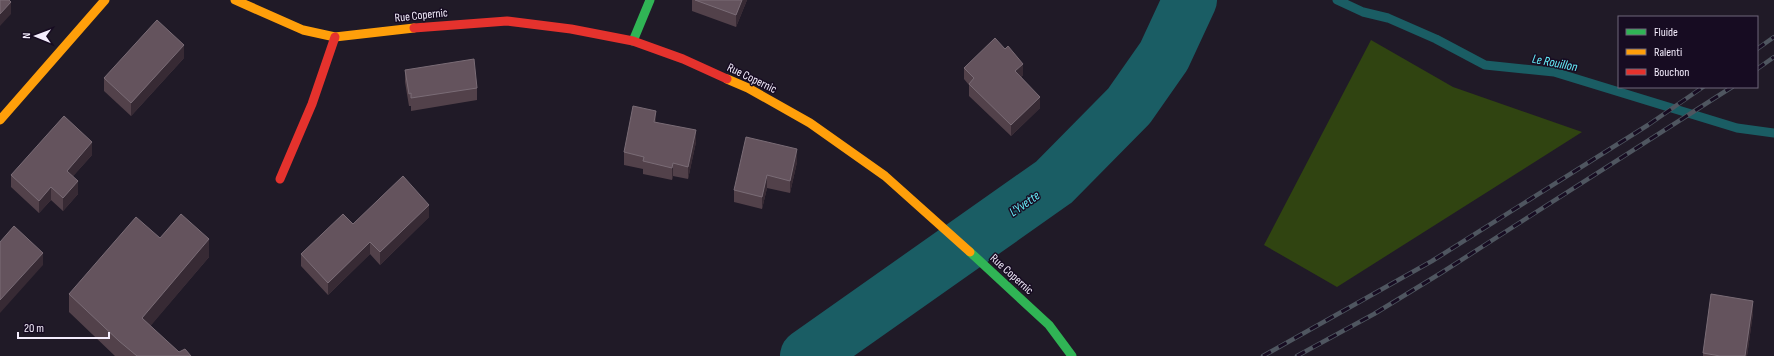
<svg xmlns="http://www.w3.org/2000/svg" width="1774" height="356" viewBox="0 0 1774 356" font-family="'Sofia Sans Condensed',sans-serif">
  <rect width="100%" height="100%" fill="#201a27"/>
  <polygon fill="#304411" points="1371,40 1453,87 1582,132 1337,287 1264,245"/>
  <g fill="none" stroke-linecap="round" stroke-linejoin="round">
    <polyline stroke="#1a5d64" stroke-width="9" points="1337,0 1363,12 1388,18 1436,39 1485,65 1554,72 1737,128 1774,133"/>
    <polyline stroke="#1a5d64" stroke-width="54" points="807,356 1054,182 1129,106 1164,56 1190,0"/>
    <g stroke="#30b455" stroke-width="9">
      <polyline points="633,41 650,0"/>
      <polyline points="970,252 1049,325 1072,356"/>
    </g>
    <g stroke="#ff9f0a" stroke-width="9">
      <polyline points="235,0 303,30 335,37 414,28"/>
      <polyline points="727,79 748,88 810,123 885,176 970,252"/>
      <polyline points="0,120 105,0"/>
    </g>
    <g stroke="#e5322d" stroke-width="9">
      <polyline points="414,28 507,21 571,29 633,41 683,59 727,79"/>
      <polyline points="280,179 312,104 335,37"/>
    </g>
    <g stroke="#4f5660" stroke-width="4.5">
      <g id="rail">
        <polyline points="1757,49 1774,37"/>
        <polyline points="1757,69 1774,57"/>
        <polyline points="1263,356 1432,261 1648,125 1703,87"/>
        <polyline points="1297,356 1374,314 1441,273 1732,87"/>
      </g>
    </g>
    <use href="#rail" stroke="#170c22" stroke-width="3" stroke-dasharray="9" stroke-linecap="butt"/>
  </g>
  <g fill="#52414a">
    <polygon points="692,0 747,0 736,27 692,11"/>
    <polygon points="1005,49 1023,75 1021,77 1040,108 1011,136 969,96 969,85 964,79 964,68"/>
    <polygon points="184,58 131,116 104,91 104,78"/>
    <polygon points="405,70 477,88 477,100 411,111 411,106 409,106 405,82"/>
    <polygon points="656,122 696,142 688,179 673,176 672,180 643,174 643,169 624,165 624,152"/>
    <polygon points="92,155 73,176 78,194 63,211 51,200 39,213 11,187 11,175"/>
    <polygon points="797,162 790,193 767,188 762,209 734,202 734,190"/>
    <polygon points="429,217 380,265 370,254 328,295 301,266 301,254 353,224"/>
    <polygon points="160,238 209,257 150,326 179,352 191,356 115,356 69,312 69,294"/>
    <polygon points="1753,313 1747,356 1703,356 1703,353"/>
  </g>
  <g fill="#372a34">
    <polygon points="742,0 747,0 736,27 736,15"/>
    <polygon points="11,2 11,14 0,26 0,14"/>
    <polygon points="184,45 184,58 131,116 131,103"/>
    <polygon points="1023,64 1023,75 1015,83 1015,71"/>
    <polygon points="1040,97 1040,108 1011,136 1011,125"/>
    <polygon points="656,111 656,124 654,122"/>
    <polygon points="696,130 696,142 688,179 688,167"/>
    <polygon points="92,142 92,155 67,183 67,171"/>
    <polygon points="797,149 797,162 790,193 790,181"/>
    <polygon points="673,163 673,176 672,180 672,168"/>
    <polygon points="767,175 767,188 762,209 762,197"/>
    <polygon points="78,181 78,194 63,211 63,198"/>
    <polygon points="51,187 51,200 39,213 39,201"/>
    <polygon points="429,205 429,217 380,265 380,252"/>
    <polygon points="209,239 209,257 142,336 142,318"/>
    <polygon points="370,242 370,254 328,295 328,283"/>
    <polygon points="43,253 43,265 0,313 0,300"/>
    <polygon points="1753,301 1753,313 1747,356 1745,356"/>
  </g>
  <g fill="#64535d" stroke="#7a6c76">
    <polygon points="0,0 9,0 11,2 0,14"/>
    <polygon points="695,0 742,0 736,15"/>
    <polygon points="157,20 184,45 131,103 104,78"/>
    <polygon points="995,38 1005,49 1008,46 1023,64 1015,71 1040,97 1011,125 969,84 974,78 964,68"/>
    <polygon points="474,59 477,88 411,98 411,93 409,94 405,70"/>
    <polygon points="633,106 656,111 654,122 696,130 688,167 673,163 672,168 643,161 644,157 624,152"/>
    <polygon points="64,116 92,142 67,171 78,181 63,198 51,187 39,201 11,175"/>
    <polygon points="746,137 797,149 790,181 767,175 762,197 734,190"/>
    <polygon points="403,176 429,205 380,252 370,242 328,283 301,254 343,214 353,224"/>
    <polygon points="181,214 209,239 142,318 179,352 185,349 191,356 137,356 119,341 69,294 136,217 160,238"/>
    <polygon points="14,226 43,253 0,300 0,242"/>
    <polygon points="1711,294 1753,301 1745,356 1720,356 1703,353"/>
  </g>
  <g text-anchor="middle" stroke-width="3" stroke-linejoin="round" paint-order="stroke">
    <g font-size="12" fill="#f4edfd" stroke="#170c22">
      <text transform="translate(421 15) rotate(-6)" y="4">Rue Copernic</text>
      <text transform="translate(752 78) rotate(26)" y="4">Rue Copernic</text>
      <text transform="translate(1012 274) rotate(42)" y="4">Rue Copernic</text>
    </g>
    <g font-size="13" font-style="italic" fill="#65edf8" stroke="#170c22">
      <text transform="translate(1555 62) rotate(11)" y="5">Le Rouillon</text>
      <text transform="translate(1024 203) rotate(-35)" y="5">L'Yvette</text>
    </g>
  </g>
  <rect x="1618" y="16" width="140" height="72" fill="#170c22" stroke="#6f667a"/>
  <rect x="1626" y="29" width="20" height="6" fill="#30b455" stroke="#6f667a"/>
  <text x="1654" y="36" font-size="12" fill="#f4edfd">Fluide</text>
  <rect x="1626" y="49" width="20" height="6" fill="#ff9f0a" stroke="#6f667a"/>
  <text x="1654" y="56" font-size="12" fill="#f4edfd">Ralenti</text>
  <rect x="1626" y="69" width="20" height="6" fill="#e5322d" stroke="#6f667a"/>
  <text x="1654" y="76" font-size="12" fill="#f4edfd">Bouchon</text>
  <g transform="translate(36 36) rotate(271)" stroke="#170c22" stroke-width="3" paint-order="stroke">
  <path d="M0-3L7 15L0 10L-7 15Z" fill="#f4edfd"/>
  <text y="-6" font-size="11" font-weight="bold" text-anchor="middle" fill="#f4edfd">N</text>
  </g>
  <path d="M18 332v6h91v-6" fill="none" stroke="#f4edfd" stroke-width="2"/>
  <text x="24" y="332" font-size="12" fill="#f4edfd" stroke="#170c22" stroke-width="3" paint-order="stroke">20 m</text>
</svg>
